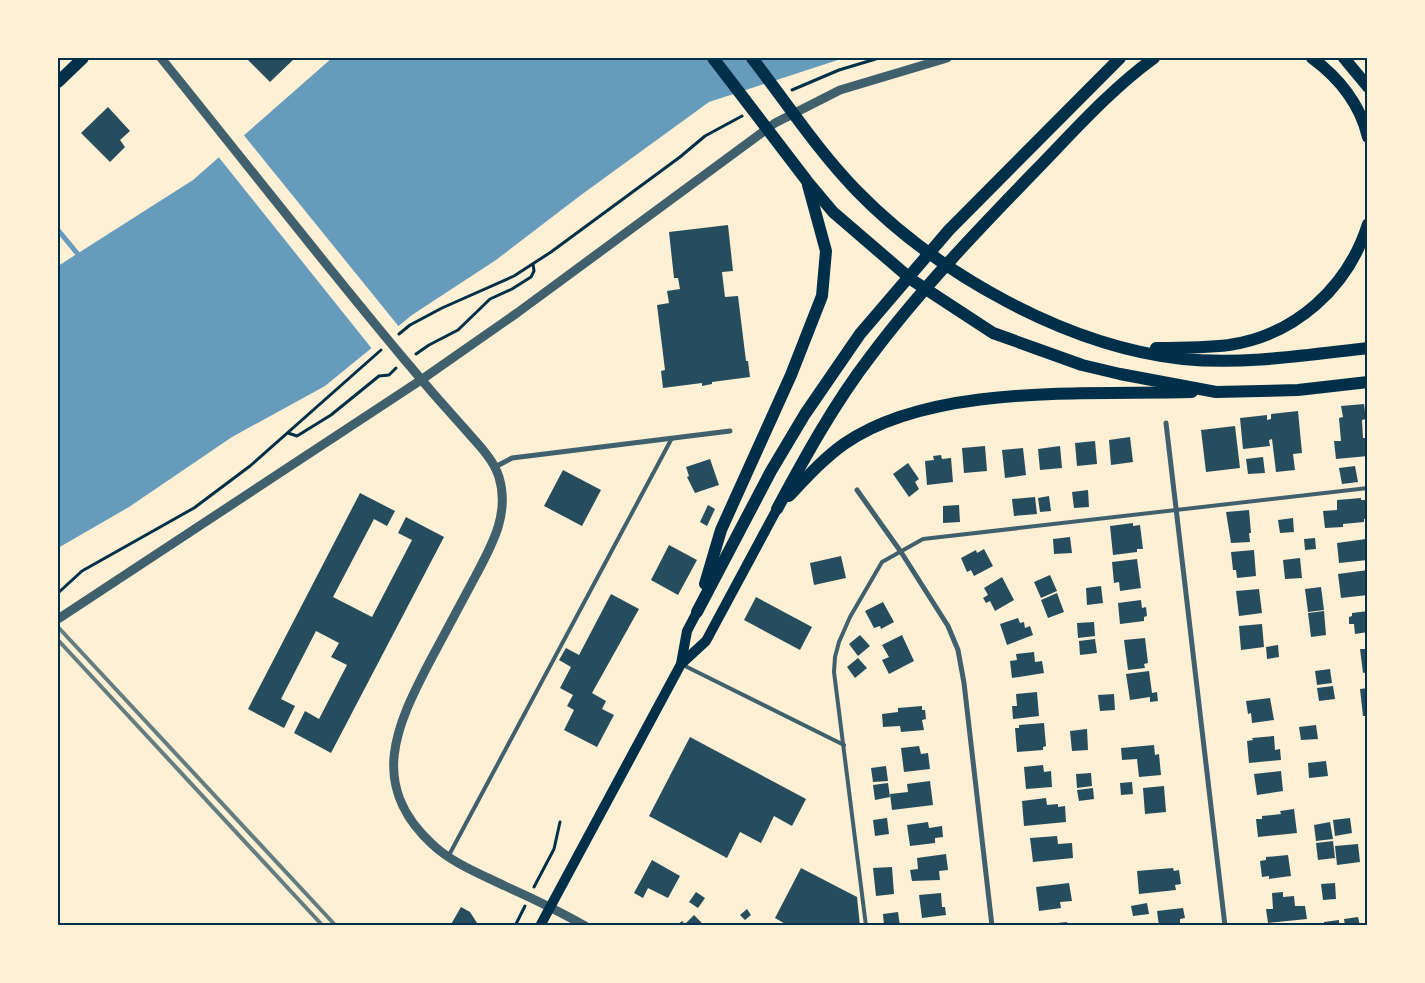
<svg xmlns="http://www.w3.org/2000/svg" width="1425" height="983" viewBox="0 0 1425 983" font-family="Barlow,sans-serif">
  <rect width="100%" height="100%" fill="#fdf0d5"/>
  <polygon fill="#669bbc" points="332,58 844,58 709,102 581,195 496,260 412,315 325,386 232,437 129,507 58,548 58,266 193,180"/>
  <polygon fill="#fdf0d5" points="242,133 400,328 373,350 217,155"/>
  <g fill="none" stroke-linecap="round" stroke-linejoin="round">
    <polyline stroke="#669bbc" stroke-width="5" points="58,230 81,258"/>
  </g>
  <g fill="#264d5e">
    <polygon points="248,58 295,58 270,82 247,59"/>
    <polygon points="108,107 130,131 120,140 125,147 110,162 81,133"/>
    <polygon points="728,225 733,271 722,272 725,297 738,296 746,361 748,361 750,377 712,382 712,384 702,386 702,383 663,388 661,371 665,370 657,305 669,303 667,291 680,289 678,278 674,278 669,232"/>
    <polygon points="1364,404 1366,419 1362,420 1363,438 1368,438 1368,456 1336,459 1334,441 1341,441 1339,418 1343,417 1341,406"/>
    <polygon points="1298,411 1302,453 1293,454 1295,470 1276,472 1272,439 1269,440 1270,446 1243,449 1240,418 1267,415 1267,420 1271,419 1271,414"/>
    <polygon points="1235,426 1240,468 1206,472 1201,430"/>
    <polygon points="1130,437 1133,462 1111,465 1109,440"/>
    <polygon points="1095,441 1097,464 1077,466 1075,443"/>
    <polygon points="985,446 987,471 964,473 962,448"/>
    <polygon points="1060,446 1062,468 1040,470 1038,449"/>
    <polygon points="1023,448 1026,475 1005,478 1002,450"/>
    <polygon points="941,455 942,459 951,458 953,482 927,485 925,461 934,460 933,456"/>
    <polygon points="1263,457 1265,473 1248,474 1246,459"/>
    <polygon points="710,459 719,485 695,493 687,477 689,476 686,467"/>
    <polygon points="908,463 919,479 915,482 919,489 909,497 893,474"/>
    <polygon points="1355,466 1358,482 1342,484 1339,468"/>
    <polygon points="563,470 601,490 582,526 544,506"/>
    <polygon points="1088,490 1089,507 1074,508 1072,492"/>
    <polygon points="360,493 395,511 387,526 374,519 333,597 372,617 412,540 398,533 406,517 444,537 331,753 294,733 305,711 319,719 347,665 331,657 339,643 316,631 281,699 295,706 284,728 248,709"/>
    <polygon points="1049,496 1051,511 1040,512 1038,498"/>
    <polygon points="1035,497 1037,514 1014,516 1012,499"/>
    <polygon points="1361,498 1361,500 1368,500 1368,519 1364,519 1364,522 1343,524 1343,527 1325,528 1323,511 1337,510 1337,500"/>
    <polygon points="708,505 715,509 707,526 700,522"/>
    <polygon points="959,505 960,522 943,523 943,506"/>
    <polygon points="1249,510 1251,533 1249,533 1250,542 1231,543 1226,512"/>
    <polygon points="1293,518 1294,532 1280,533 1278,520"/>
    <polygon points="1133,523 1133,526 1140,525 1143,549 1137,549 1137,552 1113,555 1110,526"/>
    <polygon points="1070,537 1072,553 1054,554 1053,539"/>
    <polygon points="1315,538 1316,549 1305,550 1304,539"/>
    <polygon points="1366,539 1368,560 1339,563 1337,543"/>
    <polygon points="669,545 697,560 678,595 651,580"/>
    <polygon points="984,549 993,566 974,576 971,570 967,572 961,558 976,550 977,553"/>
    <polygon points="1254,550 1256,576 1237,578 1236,570 1233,570 1231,552"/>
    <polygon points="841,556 846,578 814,585 810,563"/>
    <polygon points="1300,558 1302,578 1285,579 1283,560"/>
    <polygon points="1137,559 1141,588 1120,591 1119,582 1114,583 1112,562"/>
    <polygon points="1368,570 1368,595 1341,598 1338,574"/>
    <polygon points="1050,575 1057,591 1041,598 1034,582"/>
    <polygon points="1002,577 1014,600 995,611 990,601 986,603 983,598 988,595 984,588"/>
    <polygon points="1101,586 1103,603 1087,605 1086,588"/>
    <polygon points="1321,587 1324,610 1308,612 1305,589"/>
    <polygon points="1259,589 1262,613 1239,616 1236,591"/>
    <polygon points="1057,593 1064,612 1048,618 1041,600"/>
    <polygon points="611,594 639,609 592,693 606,701 602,709 614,715 597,747 564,730 574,710 567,706 573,695 560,688 571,667 559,660 566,648 579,655"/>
    <polygon points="756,597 812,627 800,650 744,620"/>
    <polygon points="1141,600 1142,608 1146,607 1147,616 1144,617 1144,621 1120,624 1118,603"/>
    <polygon points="883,602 894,622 881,629 880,626 874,628 865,611"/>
    <polygon points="1324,611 1326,635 1311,637 1308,613"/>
    <polygon points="1368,611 1368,632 1355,634 1354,624 1349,624 1349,617 1352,616 1352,613"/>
    <polygon points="1018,618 1020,623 1024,622 1025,628 1030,626 1033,635 1007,645 1000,624"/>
    <polygon points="1094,622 1095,636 1078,638 1077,623"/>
    <polygon points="1262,624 1264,647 1241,650 1239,626"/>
    <polygon points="860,635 870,646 858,656 849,644"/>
    <polygon points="902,635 914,661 889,674 882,660 889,657 882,645"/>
    <polygon points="1145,638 1148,663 1144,664 1145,668 1128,670 1124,640"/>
    <polygon points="1095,639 1097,653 1080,655 1079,641"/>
    <polygon points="1278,645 1279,657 1267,659 1266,647"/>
    <polygon points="1360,649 1368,649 1368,672 1363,673"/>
    <polygon points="1034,652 1035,662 1042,661 1044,673 1012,678 1010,661 1017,660 1016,654"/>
    <polygon points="858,658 867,668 855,678 847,667"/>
    <polygon points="1330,669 1332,683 1317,685 1315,671"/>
    <polygon points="1149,671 1152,693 1157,692 1158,701 1150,702 1150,697 1130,700 1126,674"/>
    <polygon points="1333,686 1335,699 1319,701 1317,688"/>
    <polygon points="1368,688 1368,716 1363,716 1360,689"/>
    <polygon points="1037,692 1039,716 1013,719 1012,706 1017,706 1016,694"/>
    <polygon points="1114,694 1115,710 1100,711 1098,695"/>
    <polygon points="1270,698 1274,720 1252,723 1251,713 1248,714 1246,701"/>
    <polygon points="922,706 922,710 925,710 926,719 922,720 924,730 901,732 900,726 883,727 882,714 898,712 898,708"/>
    <polygon points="1044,723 1046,746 1043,747 1043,750 1017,752 1015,728 1019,728 1019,725"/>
    <polygon points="1316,725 1318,739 1301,740 1299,727"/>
    <polygon points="1087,729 1088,750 1072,751 1070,731"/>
    <polygon points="1274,736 1275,750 1280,749 1281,760 1249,763 1247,741 1253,740 1252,738"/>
    <polygon points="690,737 806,799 792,826 774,816 761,843 740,832 727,858 649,816"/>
    <polygon points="1154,745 1155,755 1159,754 1161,775 1139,777 1137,759 1122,760 1121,748"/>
    <polygon points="919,746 921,754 928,753 930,769 904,772 901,748"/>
    <polygon points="1326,761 1328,776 1309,778 1308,763"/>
    <polygon points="1043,765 1044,772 1051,771 1052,787 1026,789 1024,767"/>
    <polygon points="886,766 888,781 873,782 871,768"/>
    <polygon points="1281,771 1283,791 1257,795 1254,774"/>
    <polygon points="1091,773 1092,786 1077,788 1076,774"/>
    <polygon points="930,781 933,805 892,810 890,794 908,792 907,784"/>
    <polygon points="1132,782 1133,794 1121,795 1120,783"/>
    <polygon points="888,783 890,797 875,800 873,785"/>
    <polygon points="1164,786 1166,812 1145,814 1143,788"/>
    <polygon points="1093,788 1094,799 1079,801 1077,790"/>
    <polygon points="1046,798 1047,805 1058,804 1058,807 1065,806 1066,822 1024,826 1022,801"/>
    <polygon points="1294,809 1297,833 1258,837 1256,819 1262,819 1262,816 1281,814 1280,811"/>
    <polygon points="1368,811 1368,822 1366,822 1365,812"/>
    <polygon points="887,818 889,834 875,836 873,820"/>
    <polygon points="1350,818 1352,833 1335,836 1333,820"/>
    <polygon points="928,822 929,828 942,826 943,837 935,838 935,843 910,846 907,825"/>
    <polygon points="1330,822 1333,839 1316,841 1314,825"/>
    <polygon points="1057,836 1058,844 1072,843 1073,858 1033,862 1030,838"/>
    <polygon points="1333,841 1335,858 1318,860 1316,843"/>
    <polygon points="1358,844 1360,862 1337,865 1335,846"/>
    <polygon points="946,854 948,870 939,871 940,880 912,881 910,870 918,869 917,858"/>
    <polygon points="1288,855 1291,876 1269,879 1269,876 1262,877 1260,861 1266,860 1266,857"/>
    <polygon points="652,860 680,876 668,898 648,888 643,898 634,893"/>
    <polygon points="892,867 894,894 876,896 873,868"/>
    <polygon points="801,868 857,897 860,926 789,926 775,918"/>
    <polygon points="1173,868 1174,871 1179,870 1181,884 1175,885 1176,890 1139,894 1137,871"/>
    <polygon points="1069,883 1072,901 1060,902 1061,908 1039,911 1036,887"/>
    <polygon points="1335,883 1336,899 1323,900 1321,884"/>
    <polygon points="696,892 705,898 698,908 689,902"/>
    <polygon points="1283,892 1283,897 1294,896 1295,906 1305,906 1307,919 1268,923 1266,909 1273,909 1272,893"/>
    <polygon points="941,893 942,907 945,907 946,915 922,918 919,895"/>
    <polygon points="1147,903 1149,914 1133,916 1131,906"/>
    <polygon points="461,907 470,912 479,926 450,926"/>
    <polygon points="1183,908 1185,918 1180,919 1180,926 1159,926 1157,911"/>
    <polygon points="747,909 751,915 745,920 740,915"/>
    <polygon points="898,912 900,926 884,926 883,914"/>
    <polygon points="694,915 705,926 676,926 682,921 685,924"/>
    <polygon points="1358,917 1360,926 1345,926 1344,919"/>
    <polygon points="1339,920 1339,926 1324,926 1324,922"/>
    <polygon points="1067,922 1067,926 1049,926 1049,924"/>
  </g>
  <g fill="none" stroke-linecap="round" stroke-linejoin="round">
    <g stroke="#003049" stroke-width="3">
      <polyline points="792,90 839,70 879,58"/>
      <polyline points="399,334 410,325 442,308 514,276 551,252 680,157 705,136 742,116"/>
      <polyline points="416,354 429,345 458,330 490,299 512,289 531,277 534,271 533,264"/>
      <polyline points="288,433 297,436 331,415 379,376 389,375 396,368"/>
      <polyline points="58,593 82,571 194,508 250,466 381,350"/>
      <polyline points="534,887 554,849 560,822"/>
      <polyline points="515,926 525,906"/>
    </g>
    <g stroke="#3f606c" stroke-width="4">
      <polyline points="683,665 844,745"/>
      <polyline points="448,857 672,438"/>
      <polyline points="866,926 834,672 835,657 839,642 850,617 882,562 923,539 1368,488"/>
    </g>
    <g stroke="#3f606c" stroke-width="5">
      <polyline points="1166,423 1225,926"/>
      <polyline points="495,467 512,458 730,431"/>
      <polyline points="857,490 901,552 948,626 958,650 964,683 992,926"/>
    </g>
    <g stroke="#3f606c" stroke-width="9">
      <path d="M161 58C242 158 321 260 404 359 423 382 443 405 463 427 476 442 493 458 499 477 510 514 492 545 475 577 460 605 445 633 430 661 396 726 368 785 432 844 452 863 480 874 505 886 532 898 559 911 585 926"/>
      <polyline points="58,619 421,380 517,313 775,123 840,90 947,58"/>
    </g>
    <g stroke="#003049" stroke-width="10">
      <polyline points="681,664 706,641 777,509"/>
      <polyline points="540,926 681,664 687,631 697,612"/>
    </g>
    <g stroke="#003049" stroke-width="12">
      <polyline points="713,58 807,181 833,212 912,280 993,333 1082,365 1120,374 1216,392 1298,390 1368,382"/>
      <path d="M752 58C786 102 818 151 857 191 938 274 1066 346 1183 359 1245 365 1306 355 1368 348"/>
      <path d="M1312 58C1338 77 1360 104 1368 137"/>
      <polyline points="1344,58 1368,87"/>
      <polyline points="58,82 83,58"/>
      <path d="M1156 348C1180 348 1205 348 1229 345 1296 335 1348 287 1368 224"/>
      <path d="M789 496C806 478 823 459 844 444 932 383 1088 395 1192 392"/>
      <path d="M777 509C805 457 834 404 870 357 920 290 978 230 1036 170 1074 131 1110 90 1154 58"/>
      <polyline points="705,584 721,530 791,375 822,296 826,251 808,185"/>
      <polyline points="697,612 771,471 805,414 860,334 949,230 1120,58"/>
    </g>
    <g stroke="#657d81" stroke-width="4">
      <polyline points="58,627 336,926"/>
      <polyline points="58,640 323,926"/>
    </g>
  </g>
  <rect width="1425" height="983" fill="none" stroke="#fdf0d5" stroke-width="118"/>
  <rect x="59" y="59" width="1307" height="865" fill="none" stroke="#003049" stroke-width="2"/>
</svg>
